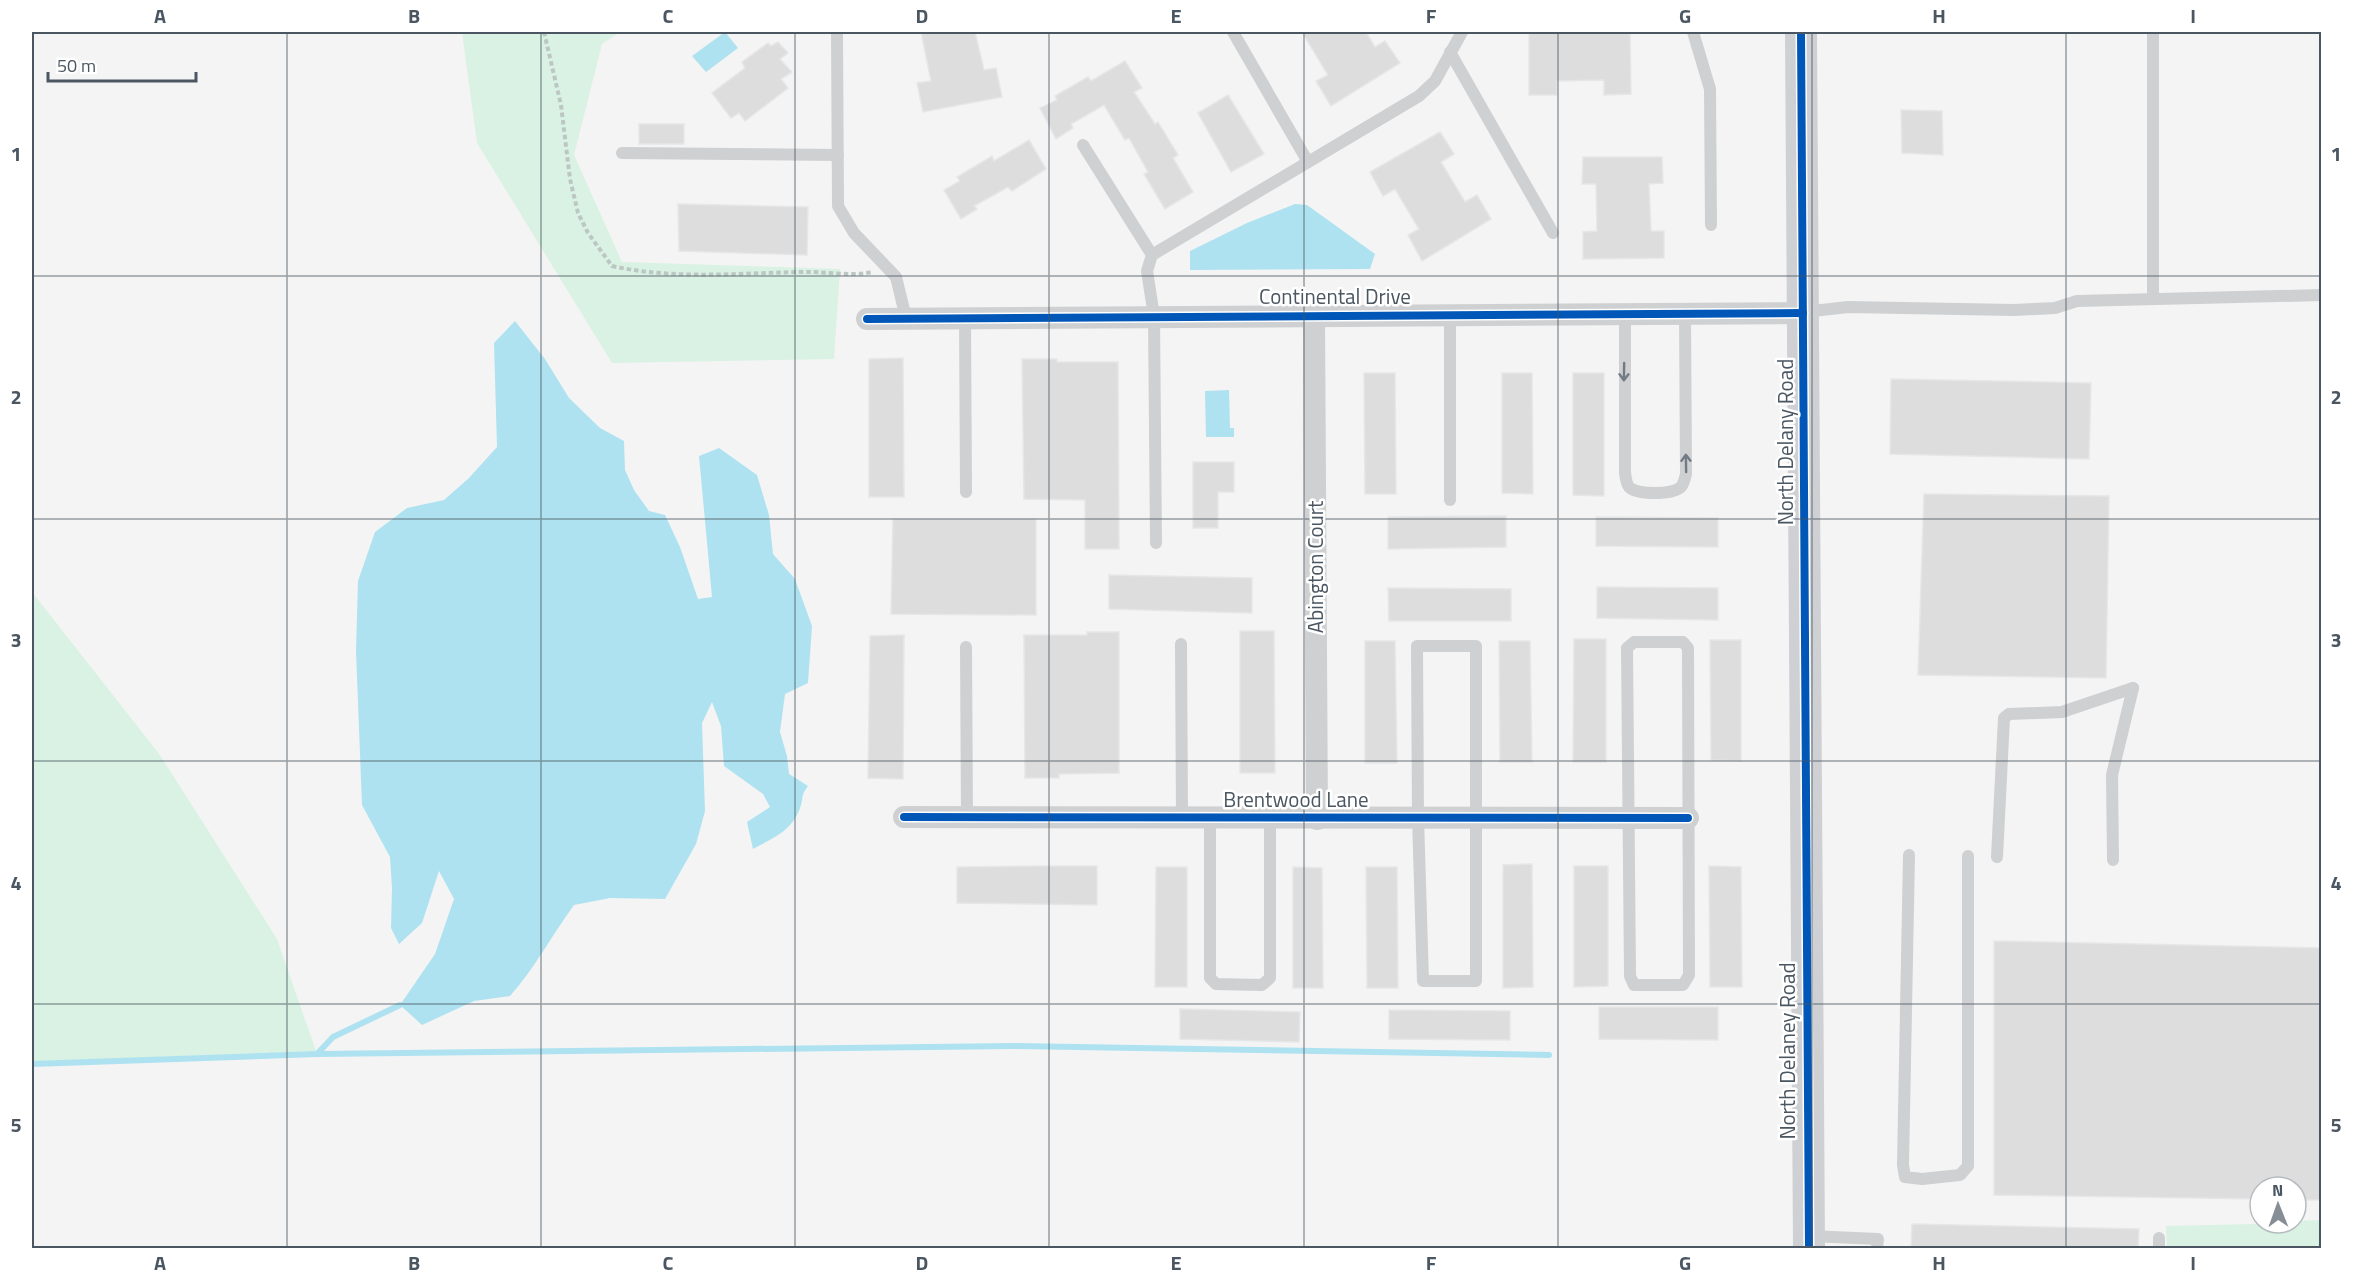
<svg xmlns="http://www.w3.org/2000/svg" width="2353" height="1280" viewBox="0 0 2353 1280" font-family="'Titillium Web',sans-serif">
  <rect width="100%" height="100%" fill="#f4f4f4"/>
  <g fill="#d9f2e3">
    <polygon points="462,32 620,32 602,44 574,155 622,262 840,269 834,359 612,363 477,143"/>
    <polygon points="32,592 160,755 277,939 317,1054 32,1064"/>
    <polygon points="2321,1220 2321,1248 2167,1248 2166,1226 2296,1223 2296,1221"/>
  </g>
  <g fill="#aee2f0">
    <polygon points="725,32 738,48 706,72 692,56"/>
    <polygon points="1295,204 1307,205 1375,254 1370,269 1190,270 1190,251 1247,223"/>
    <path d="M515 321 545 359 569 398 600 428 624 441 625 470 634 490 649 511 665 515 680 547 698 599 712 597 699 456 719 448 757 475 769 515 773 554 795 579 812 626 808 683 785 694 780 732 787 756 789 774 808 786C800 796 804 798 800 808 792 831 773 838 753 849L747 822 770 807 763 794 724 766 721 726 712 702 702 723 705 811 696 844 665 899 610 898 574 905C552 935 535 968 510 996L474 1001 422 1025 400 1005 435 954 454 899 439 871 422 923 399 944 391 928 392 888 390 857 362 805 356 651 358 581 375 532 407 508 444 500 469 478 497 447 494 343Z"/>
    <polygon points="1229,390 1230,428 1234,428 1234,437 1206,437 1205,391"/>
  </g>
  <g fill="none" stroke-linecap="round" stroke-linejoin="round">
    <g stroke="#aee2f0" stroke-width="6">
      <polyline points="317,1054 333,1037 400,1005"/>
      <polyline points="32,1064 317,1054 1012,1046 1549,1055"/>
    </g>
  </g>
  <g fill="#ddddde" stroke="#e5e6e7" stroke-width="1.5">
    <polygon points="921,32 975,32 984,70 996,68 1002,97 923,112 917,83 931,81"/>
    <polygon points="1302,32 1366,32 1375,47 1385,41 1400,63 1331,106 1316,81 1328,75"/>
    <polygon points="1529,32 1630,32 1631,94 1604,95 1604,80 1557,81 1557,95 1529,95"/>
    <polygon points="778,42 788,53 780,59 792,72 781,79 788,88 745,121 739,113 731,118 712,93 745,68 742,62 768,43 771,46"/>
    <polygon points="1125,61 1142,88 1134,92 1155,124 1158,122 1178,155 1173,158 1193,192 1165,209 1144,174 1148,172 1129,138 1125,140 1104,105 1071,124 1073,128 1056,139 1040,108 1057,100 1055,96 1088,77 1091,81"/>
    <polygon points="1228,95 1264,154 1231,172 1198,113"/>
    <polygon points="1901,110 1942,111 1943,155 1902,153"/>
    <rect x="639" y="124" width="45" height="20"/>
    <polygon points="1440,132 1454,154 1441,162 1465,202 1477,195 1491,219 1422,261 1408,235 1419,229 1395,189 1383,196 1370,172"/>
    <polygon points="1029,140 1046,169 1012,191 1008,187 974,206 977,209 961,219 944,190 960,181 957,177 992,156 994,161"/>
    <polygon points="1583,157 1662,157 1663,183 1649,184 1651,231 1664,231 1664,258 1583,259 1583,232 1597,231 1596,184 1582,184"/>
    <polygon points="678,204 808,207 807,255 679,251"/>
    <polygon points="903,358 904,497 869,497 869,359"/>
    <polygon points="1022,359 1057,359 1057,362 1118,362 1119,549 1085,549 1085,500 1024,499"/>
    <polygon points="1364,373 1395,373 1396,494 1365,494"/>
    <polygon points="1502,373 1532,373 1533,494 1502,493"/>
    <polygon points="1573,373 1604,373 1604,496 1573,495"/>
    <polygon points="1891,379 2091,383 2089,459 1890,454"/>
    <polygon points="1193,462 1234,462 1234,492 1218,492 1218,528 1193,528"/>
    <polygon points="1924,494 2109,496 2106,678 1918,675"/>
    <polygon points="1506,516 1506,547 1388,549 1388,517"/>
    <polygon points="1596,517 1718,518 1718,547 1596,546"/>
    <polygon points="893,519 1036,519 1036,615 891,614"/>
    <polygon points="1109,575 1252,578 1252,613 1109,609"/>
    <polygon points="1597,587 1718,588 1718,620 1597,618"/>
    <polygon points="1388,588 1511,589 1511,621 1389,621"/>
    <polygon points="1240,631 1274,631 1275,773 1240,773"/>
    <polygon points="1087,632 1119,632 1119,773 1059,774 1059,778 1025,778 1024,635 1087,635"/>
    <polygon points="904,635 903,779 868,778 870,636"/>
    <polygon points="1574,639 1606,639 1606,762 1573,762"/>
    <polygon points="1710,640 1741,640 1741,761 1711,760"/>
    <polygon points="1365,641 1395,641 1397,763 1365,763"/>
    <polygon points="1499,641 1530,641 1532,762 1500,762"/>
    <polygon points="1532,864 1533,987 1503,988 1503,865"/>
    <polygon points="1045,866 1097,866 1097,905 957,903 957,867"/>
    <polygon points="1574,866 1608,866 1608,986 1574,987"/>
    <polygon points="1709,866 1741,867 1742,987 1710,987"/>
    <polygon points="1156,867 1187,867 1187,987 1155,987"/>
    <polygon points="1293,867 1322,868 1323,988 1293,988"/>
    <polygon points="1366,867 1397,867 1398,988 1367,988"/>
    <polygon points="1994,941 2322,948 2322,1200 2296,1200 2296,1187 2260,1187 2260,1199 1994,1195"/>
    <polygon points="1599,1007 1718,1007 1718,1040 1599,1039"/>
    <polygon points="1180,1009 1300,1012 1299,1042 1180,1039"/>
    <polygon points="1389,1010 1510,1011 1510,1040 1389,1039"/>
    <polygon points="1912,1224 2139,1229 2138,1248 1911,1248"/>
  </g>
  <g fill="none" stroke-linecap="round" stroke-linejoin="round">
    <path stroke="#bcc7c4" stroke-width="4" stroke-dasharray="4.5 3" stroke-linecap="butt" d="M544 32 561 105 570 179 578 213 588 233 612 266C675 280 738 273 802 272 825 271 849 277 872 272"/>
    <g stroke="#ced0d2" stroke-width="12">
      <polyline points="837,32 838,206 854,233 896,277 906,318"/>
      <polyline points="1233,32 1308,162"/>
      <polyline points="1693,32 1710,89 1711,225"/>
      <polyline points="2153,32 2153,299"/>
      <polyline points="1450,52 1553,233"/>
      <polyline points="1083,145 1152,255"/>
      <polyline points="622,153 838,155"/>
      <polyline points="1804,312 1848,307 2014,310 2055,308 2077,301 2322,295"/>
      <path d="M1625 314V473C1626 478 1626 483 1629 487 1637 495 1672 495 1681 487 1684 483 1685 478 1686 474L1685 313"/>
      <polyline points="965,319 966,492"/>
      <polyline points="1450,500 1450,315"/>
      <polyline points="1156,543 1154,316 1147,271 1152,255 1419,96 1435,81 1462,32"/>
      <polygon points="1634,642 1683,642 1688,648 1689,975 1683,985 1634,985 1630,976 1627,648"/>
      <polyline points="1181,644 1182,818"/>
      <polygon points="1417,646 1476,646 1476,981 1423,981 1418,818"/>
      <polyline points="966,647 967,817"/>
      <polyline points="1210,818 1210,978 1216,984 1262,985 1270,978 1270,818"/>
      <polyline points="1909,855 1903,1165 1905,1177 1922,1179 1960,1175 1968,1166 1968,856"/>
      <polyline points="1997,857 2004,718 2009,714 2062,712 2133,688"/>
      <polyline points="2113,860 2112,775 2133,688"/>
      <polyline points="1810,1236 1878,1239 1877,1248"/>
      <polyline points="2159,1248 2159,1238"/>
    </g>
    <g stroke="#ced0d2" stroke-width="22">
      <polyline points="1314,315 1317,819"/>
      <polyline points="867,319 1803,313"/>
      <polyline points="904,817 1688,818"/>
    </g>
    <polyline stroke="#ced0d4" stroke-width="32" points="1801,32 1809,1248"/>
    <g stroke="#fff" stroke-width="11">
      <g id="cycleway">
        <polyline points="1801,32 1809,1248"/>
        <polyline points="867,319 1803,313"/>
        <polyline points="904,817 1688,818"/>
      </g>
    </g>
    <use href="#cycleway" stroke="#0057b8" stroke-width="8"/>
  </g>
  <defs><path id="oneway-shaft" d="M-6 0H5M1.5-3L5.5 0L1.5 3" fill="none" stroke-width="1.6" stroke-linecap="round" stroke-linejoin="round" transform="scale(1.5)"/></defs>
  <g stroke="#727b83">
    <use href="#oneway-shaft" transform="translate(1624 372) rotate(91)"/>
    <use href="#oneway-shaft" transform="translate(1686 463) rotate(-91)"/>
  </g>
  <path fill="none" stroke="#4a5661" stroke-width="1.5" stroke-opacity="0.55" d="M287 32V1248M541 32V1248M795 32V1248M1049 32V1248M1304 32V1248M1558 32V1248M1812 32V1248M2066 32V1248M32 276H2322M32 519H2322M32 761H2322M32 1004H2322"/>
  <g text-anchor="middle" stroke-width="5" stroke-linejoin="round" paint-order="stroke">
    <g font-size="21" fill="#4a5661" stroke="#fff">
      <text x="1335" y="304">Continental Drive</text>
      <text transform="translate(1786 442) rotate(-90)" y="7">North Delany Road</text>
      <text transform="translate(1316 567) rotate(-90)" y="7">Abington Court</text>
      <text x="1296" y="807">Brentwood Lane</text>
      <text transform="translate(1788 1051) rotate(-90)" y="7">North Delaney Road</text>
    </g>
  </g>
  <rect width="2353" height="1280" fill="none" stroke="#ffffff" stroke-width="66"/>
  <g transform="translate(2278 1205) rotate(359)"><circle r="28" fill="#ffffff" stroke="#b7bbc0" stroke-width="1.5"/>
  <path d="M0-4.5L10 22L0 15L-10 22Z" fill="#868d94"/>
  <text y="-9" font-size="16" font-weight="bold" text-anchor="middle" fill="#4a5661">N</text>
  </g>
  <path d="M48 72v9h148v-9" fill="none" stroke="#4a5661" stroke-width="3"/>
  <text x="57" y="72" font-size="18" fill="#4a5661" stroke="#ffffff" stroke-width="4.5" paint-order="stroke">50 m</text>
  <rect x="33" y="33" width="2287" height="1214" fill="none" stroke="#4a5661" stroke-width="2"/>
  <g font-size="20" text-anchor="middle" font-weight="bold" fill="#4a5661">
    <text x="160" y="23">A</text>
    <text x="414" y="23">B</text>
    <text x="668" y="23">C</text>
    <text x="922" y="23">D</text>
    <text x="1176" y="23">E</text>
    <text x="1431" y="23">F</text>
    <text x="1685" y="23">G</text>
    <text x="1939" y="23">H</text>
    <text x="2193" y="23">I</text>
    <text x="16" y="161">1</text>
    <text x="2336" y="161">1</text>
    <text x="16" y="404">2</text>
    <text x="2336" y="404">2</text>
    <text x="16" y="647">3</text>
    <text x="2336" y="647">3</text>
    <text x="16" y="890">4</text>
    <text x="2336" y="890">4</text>
    <text x="16" y="1132">5</text>
    <text x="2336" y="1132">5</text>
    <text x="160" y="1270">A</text>
    <text x="414" y="1270">B</text>
    <text x="668" y="1270">C</text>
    <text x="922" y="1270">D</text>
    <text x="1176" y="1270">E</text>
    <text x="1431" y="1270">F</text>
    <text x="1685" y="1270">G</text>
    <text x="1939" y="1270">H</text>
    <text x="2193" y="1270">I</text>
  </g>
</svg>
